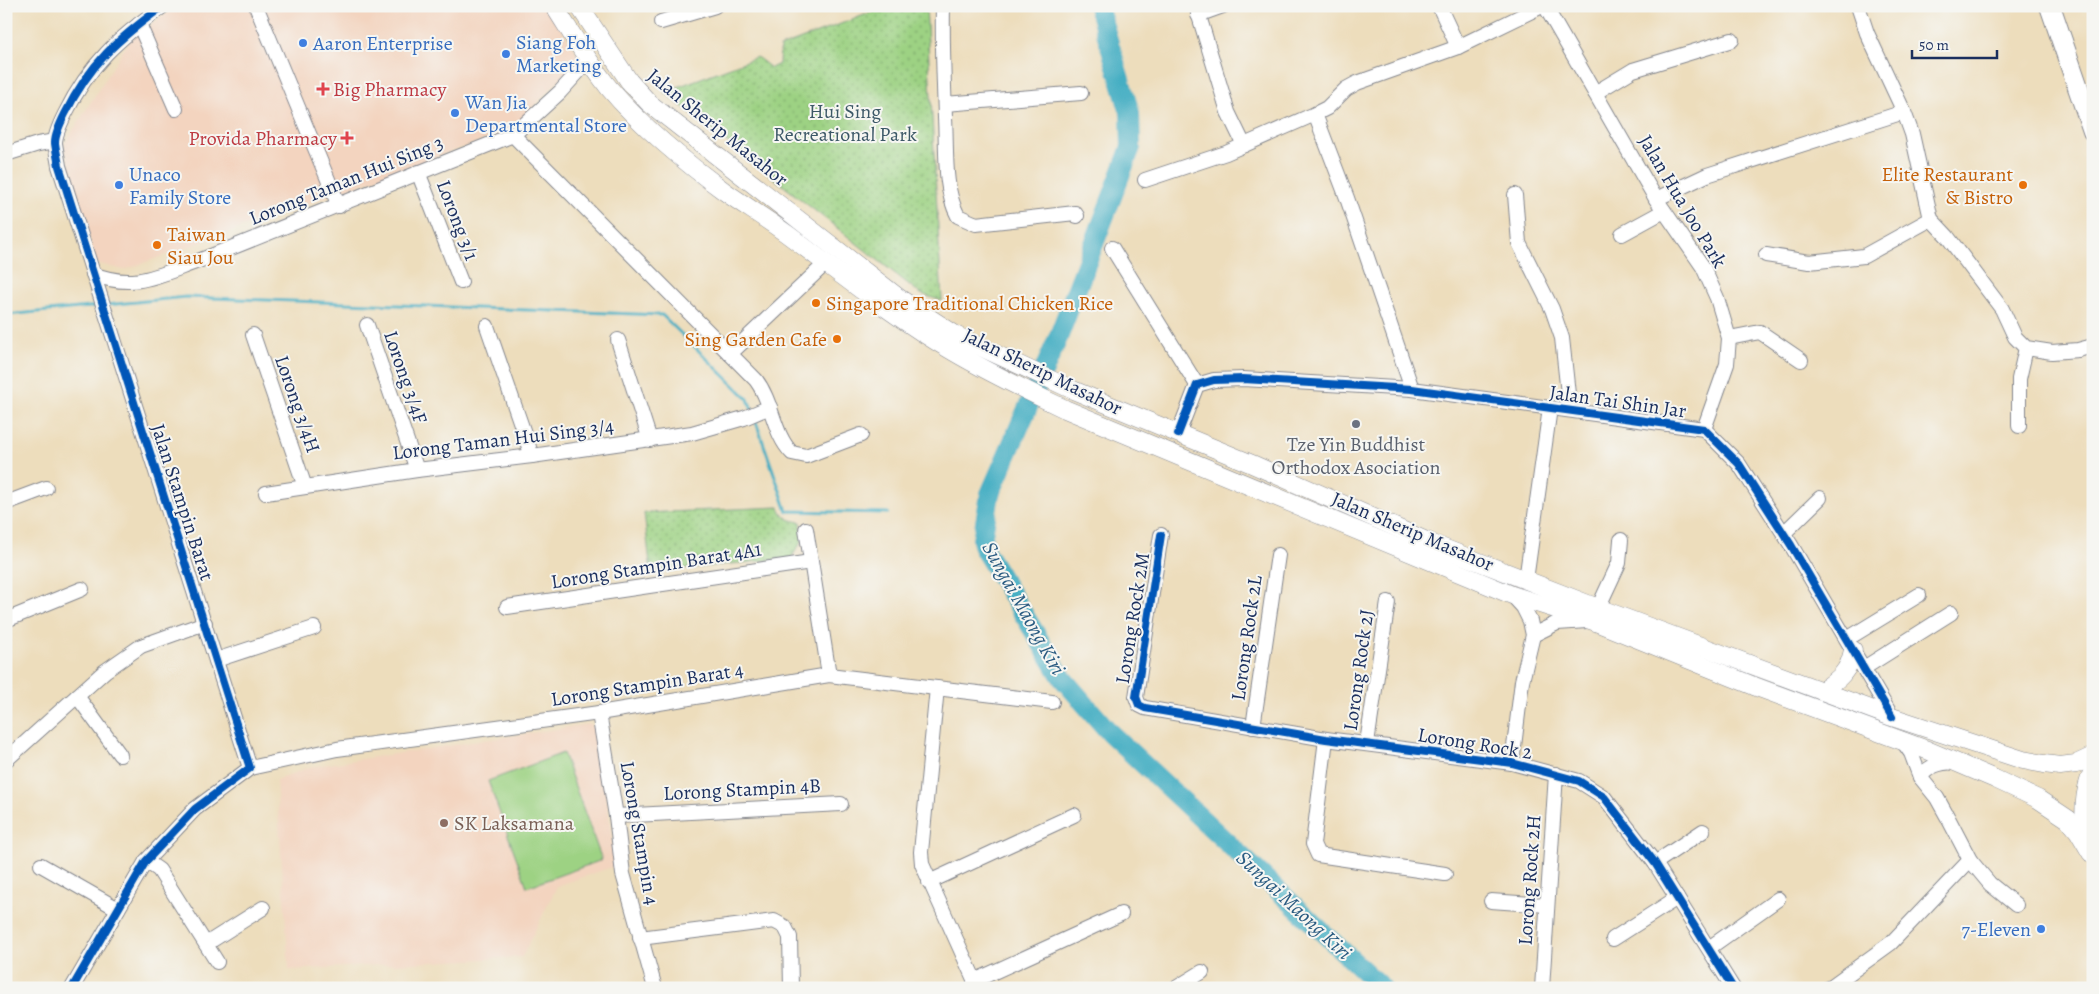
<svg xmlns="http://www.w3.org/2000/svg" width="2099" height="994" viewBox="0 0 2099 994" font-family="Alegreya,serif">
  <defs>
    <pattern id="park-dots" width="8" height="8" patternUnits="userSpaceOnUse" patternTransform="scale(1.25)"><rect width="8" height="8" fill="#9dd283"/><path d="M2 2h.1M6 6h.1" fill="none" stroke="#7fab6e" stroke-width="1.8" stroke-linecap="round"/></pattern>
  </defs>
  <rect width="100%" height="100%" fill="#f6f6f2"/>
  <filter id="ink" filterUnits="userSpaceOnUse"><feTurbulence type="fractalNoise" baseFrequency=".02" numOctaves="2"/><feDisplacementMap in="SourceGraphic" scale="10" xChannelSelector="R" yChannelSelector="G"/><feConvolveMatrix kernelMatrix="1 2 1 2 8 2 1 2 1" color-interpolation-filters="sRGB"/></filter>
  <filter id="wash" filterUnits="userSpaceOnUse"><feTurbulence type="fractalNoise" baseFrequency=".0096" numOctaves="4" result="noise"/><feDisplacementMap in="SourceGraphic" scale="20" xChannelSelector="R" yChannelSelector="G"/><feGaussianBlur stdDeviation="1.12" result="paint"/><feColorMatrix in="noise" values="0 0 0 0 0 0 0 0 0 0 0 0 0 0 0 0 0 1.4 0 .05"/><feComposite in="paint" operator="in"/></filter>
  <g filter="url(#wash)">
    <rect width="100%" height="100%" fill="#edddbc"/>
    <g fill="#f3d4bf">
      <polygon points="177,6 547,6 580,58 511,130 124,270 96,263 64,145 129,41"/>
      <polygon points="589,724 599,730 615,866 557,886 522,957 289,970 276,780 310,767"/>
    </g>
    <g fill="url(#park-dots)" stroke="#5c8070">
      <polygon points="888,6 926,6 942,301 921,294 664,92 757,57 771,68 779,64 780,47"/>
      <path d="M779 507C784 519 789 520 801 522L802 541 791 558 651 572 644 513Z"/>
    </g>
    <polygon fill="#9dd283" stroke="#5c8070" points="563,753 602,860 527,887 488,781"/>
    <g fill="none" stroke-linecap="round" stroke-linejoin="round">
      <g stroke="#44aec3" stroke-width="3">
        <polyline points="106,305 186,297 662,315 748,399 752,410"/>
        <polyline points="6,315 100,306"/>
        <polyline points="755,419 787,511 888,513"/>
      </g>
      <polyline stroke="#44aec3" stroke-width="20" points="1098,6 1130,113 1131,147 1058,338 990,494 982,540 985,551 1063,679 1110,733 1382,988"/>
    </g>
  </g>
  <g filter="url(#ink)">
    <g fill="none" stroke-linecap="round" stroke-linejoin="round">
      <g stroke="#84868d" stroke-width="16">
        <g id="minor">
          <polyline points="256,6 339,206"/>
          <path d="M943 6C942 44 944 81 945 118 947 149 943 188 958 216L976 224 1075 213 1077 216"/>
          <polyline points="1196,6 1228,112 1244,145"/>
          <polyline points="1439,6 1458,47"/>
          <polyline points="1545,6 1656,199 1703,267 1717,298 1729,338 1727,364 1704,429"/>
          <polyline points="1858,6 1867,33 1904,112 1912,134 1931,219 1947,236 2002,309 2015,337 2026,348 2052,352 2078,350 2093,346"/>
          <polyline points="1198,15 1223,6"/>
          <polyline points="661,22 715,6"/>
          <polyline points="139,24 176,109"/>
          <polyline points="1595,93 1633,70 1732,40"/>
          <polyline points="945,104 1081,93"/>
          <polyline points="1315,114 1347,198 1412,389"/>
          <path d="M513 135 756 380C773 402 773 434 792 453L806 456 861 435"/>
          <polyline points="6,154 38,144 55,141"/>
          <polyline points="418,172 461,282"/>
          <polyline points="1145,180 1226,153 1315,114 1327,108 1346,89 1357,83 1458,47 1542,6"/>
          <polyline points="1515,195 1519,243 1552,309 1562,338 1568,394 1567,410"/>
          <polyline points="1656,199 1707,175 1904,112"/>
          <polyline points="1622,234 1664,211"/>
          <polyline points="1112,248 1197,385"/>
          <polyline points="1766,255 1809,262 1864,256 1931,219"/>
          <path d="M93 274C133 290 157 276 196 262L513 135 560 92 589 60"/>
          <polyline points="367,325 417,470"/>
          <polyline points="487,326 532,456"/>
          <polyline points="253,335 305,487"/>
          <polyline points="1729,338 1760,332 1801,360"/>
          <polyline points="618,340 650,440"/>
          <polyline points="730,354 825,264"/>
          <polyline points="2019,426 2019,379 2026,348"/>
          <polyline points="1178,434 1197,385 1214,380 1243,379 1412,389 1704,429 1739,464 1791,545 1892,717"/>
          <polyline points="266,493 417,470 532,456 692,433 744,418 770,407"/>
          <polyline points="6,503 46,488"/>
          <polyline points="806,529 829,675"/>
          <polyline points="1784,533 1820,498"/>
          <polyline points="1161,535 1136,697 1139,705 1145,708 1326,739 1512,763 1579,781 1604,797 1655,863 1733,988"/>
          <polyline points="1526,580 1550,408"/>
          <polyline points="507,607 811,562"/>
          <polyline points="1598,608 1619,563 1621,540"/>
          <polyline points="6,620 82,589"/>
          <polyline points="1533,635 1557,623 1587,621"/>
          <polyline points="1847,639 1919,595"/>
          <polyline points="216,660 314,628"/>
          <polyline points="1864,668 1951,613"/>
          <polyline points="937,688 921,852 922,864 978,988"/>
          <polyline points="77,696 120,755"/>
          <polyline points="599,713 616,816 623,874 655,988"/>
          <polyline points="1253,727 1278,555"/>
          <polyline points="1326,739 1313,844 1318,855 1445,874"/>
          <polyline points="1901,739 1911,753 1920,777 1937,798 1947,816 1970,860 1990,884 2016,905"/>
          <polyline points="1367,743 1388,602"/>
          <polyline points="6,760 105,671 141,646 205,623"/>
          <polyline points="1512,763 1522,681 1533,635 1530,621 1523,607 1512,595"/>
          <polyline points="250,768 337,749 599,713 829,675 1052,702"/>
          <path d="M1920 777C1930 765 1939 763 1954 762"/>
          <polyline points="616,816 841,804"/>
          <polyline points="146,861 159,870 217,962"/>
          <polyline points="1655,863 1703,831"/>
          <polyline points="41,865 118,909"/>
          <polyline points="929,882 1074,815"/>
          <polyline points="1491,901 1547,905"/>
          <polyline points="640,938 774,921 785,927 790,937 791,988"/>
          <polyline points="1613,939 1677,898"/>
          <polyline points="206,944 263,908"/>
          <polyline points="1709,948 1778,899"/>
          <polyline points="974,981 1121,914"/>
          <path d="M72 988 146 861 195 809 250 768 59 166C58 159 56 151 55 143 55 134 61 122 65 114 90 63 118 39 163 6"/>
          <polyline points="1176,988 1202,972"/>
          <polyline points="1542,988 1556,774"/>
          <polyline points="1829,988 1891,943 1970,860"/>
        </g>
      </g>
      <g stroke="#84868d" stroke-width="19">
        <g id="major">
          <path d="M554 6C572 34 588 62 609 88 639 124 687 164 724 191 745 206 767 219 787 234 842 275 895 318 954 352 990 373 1027 391 1065 409L1512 595 1593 621 1754 686 1927 750 1995 779 2038 799 2068 819 2078 831 2091 853"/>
          <polyline points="579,6 629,81 649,103 899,298 957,336 1073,390 1252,464 1433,544 1598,608 1892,717 2023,760 2044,764 2060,766 2076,764 2093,756"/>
          <path d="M1822 691C1839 679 1849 672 1853 650"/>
          <path d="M2088 843C2082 820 2083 792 2093 770"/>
        </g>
      </g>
      <g stroke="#84868d" stroke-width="22">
        <polyline id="highway" points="2050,6 2093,131"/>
      </g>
      <use href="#minor" stroke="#fff" stroke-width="14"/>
      <use href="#major" stroke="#fff" stroke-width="18"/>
      <use href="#highway" stroke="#fff" stroke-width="20"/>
      <g stroke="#f6f6f2" stroke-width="11">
        <g id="cycleway">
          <polyline points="1178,434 1197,385 1214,380 1243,379 1412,389 1704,429 1739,464 1791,545 1892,717"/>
          <polyline points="1161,535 1136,697 1139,705 1145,708 1326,739 1512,763 1579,781 1604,797 1655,863 1733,988"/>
          <path d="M72 988 146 861 195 809 250 768 59 166C58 159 56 151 55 143 55 134 61 122 65 114 90 63 118 39 163 6"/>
        </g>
      </g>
      <use href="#cycleway" stroke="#0057b8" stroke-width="8"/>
    </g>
  </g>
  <g fill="#3f7fe0" stroke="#f6f6f2" stroke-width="2">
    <circle cx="303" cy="43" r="5"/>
    <circle cx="506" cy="54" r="5"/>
    <circle cx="455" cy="113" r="5"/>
    <circle cx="119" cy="185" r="5"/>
    <circle cx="2041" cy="929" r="5"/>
  </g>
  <g fill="#e0444e" stroke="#f6f6f2" stroke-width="2">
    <path d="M320.5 81.5h5v5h5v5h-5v5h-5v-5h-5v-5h5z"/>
    <path d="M344.5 130.5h5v5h5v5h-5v5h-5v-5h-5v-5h5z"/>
  </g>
  <g fill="#e8710a" stroke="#f6f6f2" stroke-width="2">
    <circle cx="2023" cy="185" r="5"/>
    <circle cx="157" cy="245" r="5"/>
    <circle cx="816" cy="303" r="5"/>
    <circle cx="837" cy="339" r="5"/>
  </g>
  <circle fill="#6b7280" stroke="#f6f6f2" stroke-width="2" cx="1356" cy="424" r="5"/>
  <circle fill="#8d6e63" stroke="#f6f6f2" stroke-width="2" cx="444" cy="823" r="5"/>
  <g text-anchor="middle" stroke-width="4" stroke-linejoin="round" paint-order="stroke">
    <g font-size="20" fill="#366cbe" stroke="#f6f6f2" text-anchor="start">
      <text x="516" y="49">Siang Foh<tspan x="516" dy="23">Marketing</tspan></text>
      <text x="313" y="50">Aaron Enterprise</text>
      <text x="465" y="109">Wan Jia<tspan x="465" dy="23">Departmental Store</tspan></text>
      <text x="129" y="181">Unaco<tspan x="129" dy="23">Family Store</tspan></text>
      <text x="2031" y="936" text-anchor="end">7-Eleven</text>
    </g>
    <g font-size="20" fill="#be3a42" stroke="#f6f6f2" text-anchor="start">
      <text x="333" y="96">Big Pharmacy</text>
      <text x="337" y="145" text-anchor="end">Provida Pharmacy</text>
    </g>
    <g font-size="20" fill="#3c5867" stroke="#f6f6f2">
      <text x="845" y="118">Hui Sing<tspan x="845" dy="23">Recreational Park</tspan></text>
    </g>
    <g font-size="20" fill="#1b2f5e" stroke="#f6f6f2">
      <text transform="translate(718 127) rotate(39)" y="7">Jalan Sherip Masahor</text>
      <text transform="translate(346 180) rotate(-22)" y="7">Lorong Taman Hui Sing 3</text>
      <text transform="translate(1683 201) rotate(59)" y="7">Jalan Hua Joo Park</text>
      <text transform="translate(458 220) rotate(69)" y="7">Lorong 3/1</text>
      <text transform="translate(1043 371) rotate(26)" y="7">Jalan Sherip Masahor</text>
      <text transform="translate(406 377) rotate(71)" y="7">Lorong 3/4F</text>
      <text transform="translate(1618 401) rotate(8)" y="7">Jalan Tai Shin Jar</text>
      <text transform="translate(298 404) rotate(71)" y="7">Lorong 3/4H</text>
      <text transform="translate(503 439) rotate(-7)" y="7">Lorong Taman Hui Sing 3/4</text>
      <text transform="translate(183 502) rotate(72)" y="7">Jalan Stampin Barat</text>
      <text transform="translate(1413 531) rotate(23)" y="7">Jalan Sherip Masahor</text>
      <text transform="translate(656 565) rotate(-9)" y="7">Lorong Stampin Barat 4A1</text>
      <text transform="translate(1132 618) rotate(-81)" y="7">Lorong Rock 2M</text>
      <text transform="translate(1246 638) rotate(-82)" y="7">Lorong Rock 2L</text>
      <text transform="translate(1358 670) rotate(-82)" y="7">Lorong Rock 2J</text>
      <text transform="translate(647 684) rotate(-9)" y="7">Lorong Stampin Barat 4</text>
      <text transform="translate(1475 743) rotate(9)" y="7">Lorong Rock 2</text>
      <text transform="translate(742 789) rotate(-3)" y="7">Lorong Stampin 4B</text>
      <text transform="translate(640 833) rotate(80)" y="7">Lorong Stampin 4</text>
      <text transform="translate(1529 880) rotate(-86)" y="7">Lorong Rock 2H</text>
    </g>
    <g font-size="20" fill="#c56008" stroke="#f6f6f2" text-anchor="end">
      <text x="2013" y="181">Elite Restaurant<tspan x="2013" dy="23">&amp; Bistro</tspan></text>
      <text x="167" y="241" text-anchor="start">Taiwan<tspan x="167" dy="23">Siau Jou</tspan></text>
      <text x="826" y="310" text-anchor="start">Singapore Traditional Chicken Rice</text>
      <text x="827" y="346">Sing Garden Cafe</text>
    </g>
    <g font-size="20" fill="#5b616d" stroke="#f6f6f2">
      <text x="1356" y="451">Tze Yin Buddhist<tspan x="1356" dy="23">Orthodox Asociation</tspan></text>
    </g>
    <g font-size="20" fill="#785e54" stroke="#f6f6f2" text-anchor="start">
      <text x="454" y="830">SK Laksamana</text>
    </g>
    <g font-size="21" font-style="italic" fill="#295b81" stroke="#f6f6f2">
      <text transform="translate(1024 608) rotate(61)" y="7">Sungai Maong Kiri</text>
      <text transform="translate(1294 905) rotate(43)" y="7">Sungai Maong Kiri</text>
    </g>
  </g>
  <rect width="2099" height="994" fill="none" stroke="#f6f6f2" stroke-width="25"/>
  <path d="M1912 50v8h85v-8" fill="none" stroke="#1b2f5e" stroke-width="2.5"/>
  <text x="1919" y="50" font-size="15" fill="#1b2f5e" stroke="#f6f6f2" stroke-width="4" paint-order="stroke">50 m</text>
</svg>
